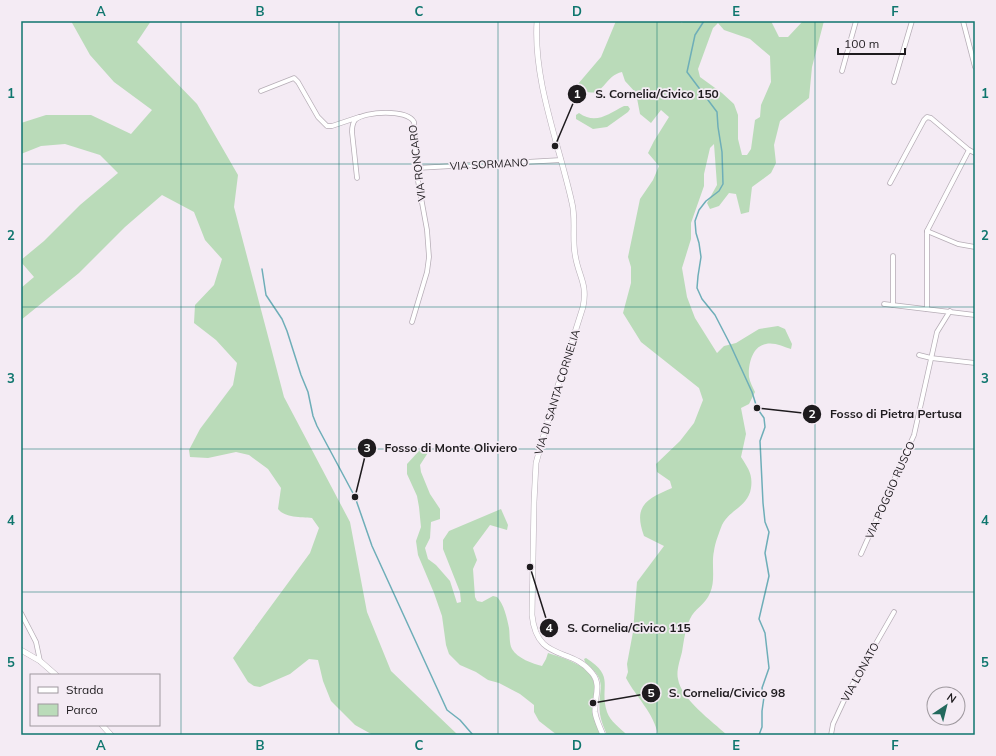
<svg xmlns="http://www.w3.org/2000/svg" width="996" height="756" viewBox="0 0 996 756" font-family="Mulish,sans-serif">
  <rect width="100%" height="100%" fill="#f4ebf4"/>
  <g fill="#badbb9" fill-rule="evenodd">
    <path d="M71 21H151L137 42 197 104 238 175 234 207 284 397 350 522 367 612 391 671 458 735H373L355 725 331 701 323 681 318 660 309 659 290 674 260 687 254 686 248 682 233 658 310 553 319 528 312 518C301 517 285 518 278 509L281 488 268 469 249 455 236 452 208 458 190 457 189 450 200 429 233 385 237 363 216 340 194 323 195 305 214 285 222 259 205 240 194 212 162 195 125 227 79 273 21 320V288L34 277 21 262V260L44 241 80 205 118 173 100 155 65 144 41 146 21 154V123L46 115H91L131 134 152 110 114 82 90 55Z"/>
    <path d="M616 21H679L682 23 683 21H771L779 37H788L803 21H824L812 67 809 98 780 121 774 145 776 163 771 173 752 187 749 212 741 214 736 194 729 193 719 206 710 209 707 203 717 185 714 144 710 148 704 174V186L691 223V239L682 268 687 297 695 318 717 353 724 346 736 343 759 329 778 326 785 329 792 344 791 349C784 347 774 342 766 344 752 346 748 365 749 377 750 382 753 388 755 392L749 404 741 408 746 434 741 457C748 468 753 474 751 488 748 507 730 509 722 525 719 533 715 543 714 551 711 564 716 580 710 593 706 604 694 609 690 619 685 629 684 641 682 652 680 660 676 671 678 679 681 699 712 721 727 735H658C654 713 636 697 626 678L628 672 627 664 633 632 637 582 664 546 644 536C633 506 646 499 672 488L670 481 657 472 656 464 680 441 694 423 703 400 699 388 641 342 623 313 631 283V267L628 257 640 199 653 180 659 166 648 153 654 141 669 117 661 110 651 123 640 114 636 93 625 81 622 72C601 77 605 103 577 88L578 84 601 57ZM718 23 724 30 750 39 770 56 771 82 761 105 760 117 755 120 751 149 747 155H742L738 139V115L734 104 722 93 700 77 698 69 713 28Z"/>
    <path d="M624 106H628L630 109 628 112 607 127 593 129 576 119V115L579 113C596 125 608 114 624 106Z"/>
    <path d="M428 441 431 448 420 465 421 472 430 494 440 509V519L431 522 430 538 425 548 428 559 436 565 450 581 457 603 461 602 460 592 443 549V540L449 531 501 509 508 525 507 530 490 525 473 548 477 560 473 569 475 597 477 601 482 602 493 596 497 597C504 604 507 618 509 628 510 635 509 643 512 649 517 658 533 664 542 666L546 659 548 653C563 658 590 665 594 683 596 688 593 696 593 702 593 713 596 724 600 735H557L539 721 534 712V705L520 694 499 683 488 680 476 672 460 665 449 654 446 645 442 616 434 593 418 555 416 541 421 527 419 507 417 496 407 474V464Z"/>
    <path d="M586 658C616 677 599 686 607 712 610 721 620 728 627 735H607C604 728 601 721 600 714 597 687 610 683 585 662L584 659Z"/>
  </g>
  <g fill="none" stroke-linecap="round" stroke-linejoin="round">
    <g stroke="#6eaeb8" stroke-width="1.5">
      <polyline points="704,21 695,35 687,72 717,112 718,127 722,152 723,184 719,191 706,201 699,210 695,221 696,233 699,243 701,257 698,276 697,288 702,299 715,315 730,344 752,392 757,408 764,418 765,427 760,441 763,503 765,522 769,532 765,553 769,576 759,619 765,633 769,668 762,688 764,697 762,711 762,727 759,735"/>
      <polyline points="262,269 266,295 282,319 287,331 301,375 308,392 313,416 317,426 355,497 372,546 447,710 460,720 473,735"/>
    </g>
    <g stroke="#b6adb6" stroke-width="5.5">
      <g id="minor">
        <polyline points="963,21 975,67"/>
        <polyline points="842,71 856,21"/>
        <polyline points="894,82 912,21"/>
        <polyline points="261,91 294,78 298,82 318,117 327,126 332,126 359,117"/>
        <polyline points="417,168 561,160"/>
        <path d="M357 178 352 132C352 128 352 124 355 120 365 111 407 109 414 122L418 181 427 230 429 257 427 272 412 322"/>
        <polyline points="890,183 924,120 927,117 931,118 969,150 975,153"/>
        <polyline points="927,231 958,244 975,247"/>
        <polyline points="893,256 893,305"/>
        <polyline points="884,304 975,315"/>
        <polyline points="927,309 927,231 969,150"/>
        <polyline points="919,355 931,358 975,363"/>
        <polyline points="861,554 914,435 937,332 950,311"/>
        <polyline points="21,613 36,642 40,661"/>
        <polyline points="831,735 833,724 847,694 894,612"/>
      </g>
    </g>
    <g stroke="#b6adb6" stroke-width="6">
      <g id="tertiary">
        <path d="M537 21C533 81 559 144 572 203 576 219 572 237 575 254 578 276 588 283 583 307L555 395 536 463 534 502 532 615C537 663 571 646 592 673 602 685 594 698 595 712 596 720 600 727 603 735"/>
        <polyline points="21,650 40,661 56,675"/>
        <polyline points="102,725 111,735"/>
      </g>
    </g>
    <use href="#minor" stroke="#fff" stroke-width="4"/>
    <use href="#tertiary" stroke="#fff" stroke-width="5"/>
  </g>
  <path fill="none" stroke="#0f766e" stroke-width="1" stroke-opacity="0.55" d="M181 21V735M339 21V735M498 21V735M657 21V735M815 21V735M21 164H975M21 307H975M21 449H975M21 592H975"/>
  <g text-anchor="middle" stroke-width="3.5" stroke-linejoin="round" paint-order="stroke">
    <g font-size="11" fill="#1e1b1e" stroke="#f4ebf4">
      <text transform="translate(417 163) rotate(-97)" y="4">VIA RONCARO</text>
      <text transform="translate(489 164) rotate(-3)" y="4">VIA SORMANO</text>
      <text transform="translate(557 392) rotate(-73)" y="4">VIA DI SANTA CORNELIA</text>
      <text transform="translate(890 490) rotate(-66)" y="4">VIA POGGIO RUSCO</text>
      <text transform="translate(860 672) rotate(-61)" y="4">VIA LONATO</text>
    </g>
  </g>
  <path fill="none" stroke="#1e1b1e" stroke-width="1.5" d="M555 146L577 94M757 408L812 414M355 497L367 448M530 567L549 628M593 703L651 693"/>
  <g fill="#1e1b1e" stroke="#f4ebf4" stroke-width="1.5">
    <circle cx="555" cy="146" r="4"/>
    <circle cx="757" cy="408" r="4"/>
    <circle cx="355" cy="497" r="4"/>
    <circle cx="530" cy="567" r="4"/>
    <circle cx="593" cy="703" r="4"/>
    <circle cx="577" cy="94" r="10"/>
    <circle cx="812" cy="414" r="10"/>
    <circle cx="367" cy="448" r="10"/>
    <circle cx="549" cy="628" r="10"/>
    <circle cx="651" cy="693" r="10"/>
  </g>
  <g font-size="12" text-anchor="middle" font-weight="bold" fill="#fff">
    <text x="577" y="98">1</text>
    <text x="812" y="418">2</text>
    <text x="367" y="452">3</text>
    <text x="549" y="632">4</text>
    <text x="651" y="697">5</text>
  </g>
  <g font-size="12" text-anchor="middle" font-weight="bold" fill="#1e1b1e" stroke="#f4ebf4" stroke-width="3.5" stroke-linejoin="round" paint-order="stroke">
    <text x="657" y="98">S. Cornelia/Civico 150</text>
    <text x="896" y="418">Fosso di Pietra Pertusa</text>
    <text x="451" y="452">Fosso di Monte Oliviero</text>
    <text x="629" y="632">S. Cornelia/Civico 115</text>
    <text x="727" y="697">S. Cornelia/Civico 98</text>
  </g>
  <rect width="996" height="756" fill="none" stroke="#f4ebf4" stroke-width="44"/>
  <rect x="30" y="674" width="130" height="52" fill="#f4ebf4" stroke="#9e989e"/>
  <rect x="38" y="687" width="20" height="6" fill="#ffffff" stroke="#9e989e"/>
  <text x="66" y="694" font-size="12" fill="#1e1b1e">Strada</text>
  <rect x="38" y="704" width="20" height="12" fill="#badbb9" stroke="#9e989e"/>
  <text x="66" y="714" font-size="12" fill="#1e1b1e">Parco</text>
  <g transform="translate(946 706) rotate(35)"><circle r="19" fill="#f4ebf4" stroke="#9e989e"/>
  <path d="M0-3L7 15L0 10L-7 15Z" fill="#23695d"/>
  <text y="-6" font-size="11" font-weight="bold" text-anchor="middle" fill="#1e1b1e">N</text>
  </g>
  <path d="M838 48v6h67v-6" fill="none" stroke="#1e1b1e" stroke-width="2"/>
  <text x="844" y="48" font-size="12" fill="#1e1b1e" stroke="#f4ebf4" stroke-width="3" paint-order="stroke">100 m</text>
  <rect x="22" y="22" width="952" height="712" fill="none" stroke="#0f766e" stroke-width="1.5"/>
  <g font-size="13" text-anchor="middle" font-weight="bold" fill="#0f766e">
    <text x="101" y="16">A</text>
    <text x="260" y="16">B</text>
    <text x="419" y="16">C</text>
    <text x="577" y="16">D</text>
    <text x="736" y="16">E</text>
    <text x="895" y="16">F</text>
    <text x="11" y="98">1</text>
    <text x="985" y="98">1</text>
    <text x="11" y="240">2</text>
    <text x="985" y="240">2</text>
    <text x="11" y="383">3</text>
    <text x="985" y="383">3</text>
    <text x="11" y="525">4</text>
    <text x="985" y="525">4</text>
    <text x="11" y="667">5</text>
    <text x="985" y="667">5</text>
    <text x="101" y="750">A</text>
    <text x="260" y="750">B</text>
    <text x="419" y="750">C</text>
    <text x="577" y="750">D</text>
    <text x="736" y="750">E</text>
    <text x="895" y="750">F</text>
  </g>
</svg>
